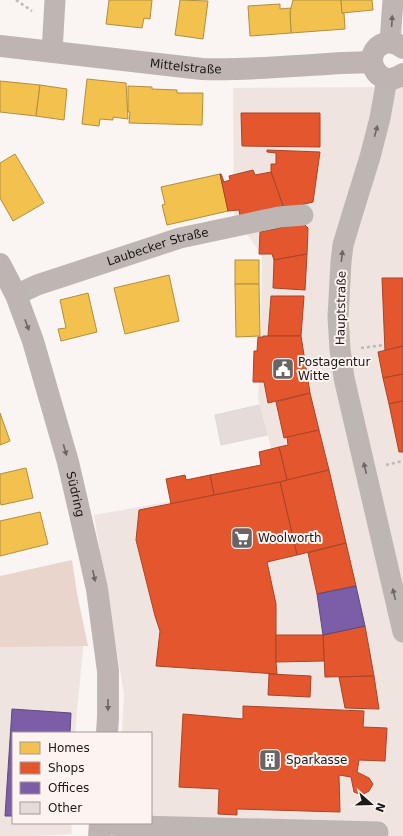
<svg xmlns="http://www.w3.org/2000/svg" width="403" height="836" viewBox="0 0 403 836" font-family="'DejaVu Sans',sans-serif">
  <rect width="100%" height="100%" fill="#faf4f3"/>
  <g fill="#efe4df">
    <polygon points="403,75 403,836 118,836 118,823 151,823 151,733 122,733 124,694 94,515 280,482 258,399 261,334 262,256 234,214 233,88 400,87"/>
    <polygon points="84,638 75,733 13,733 13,823 71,823 72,834 35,836 0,836 0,639"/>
  </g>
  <polygon fill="#ead5cd" points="72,560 77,593 88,646 0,647 0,576"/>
  <g fill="#f2c14e" stroke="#b28e3e">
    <polygon points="109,0 152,0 150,19 144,18 142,28 106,24"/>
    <polygon points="180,0 208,1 203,39 175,35"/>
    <polygon points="293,0 341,0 342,13 344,13 345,29 291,33 290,12"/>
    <polygon points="341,0 372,0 373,10 342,13"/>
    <polygon points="280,4 280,9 291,8 290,12 291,33 250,36 248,6"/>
    <polygon points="87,79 126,83 128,119 113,117 113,120 100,119 99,126 82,124"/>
    <polygon points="0,81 40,85 36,116 0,112"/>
    <polygon points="40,85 67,89 64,120 36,116"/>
    <polygon points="128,86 152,87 152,89 177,90 177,93 203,93 202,125 129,123 130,112 128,112"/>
    <polygon points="15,154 44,203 13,221 0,198 0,163"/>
    <polygon points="220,174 228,211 167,225 162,205 165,204 161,187"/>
    <rect x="235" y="260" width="24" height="24"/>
    <polygon points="169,275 179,321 125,334 114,288"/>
    <polygon points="235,284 259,284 260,336 236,337"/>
    <polygon points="88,293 97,332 61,341 58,329 66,328 60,300"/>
    <polygon points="0,413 10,441 0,445"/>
    <polygon points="26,468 33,498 1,505 0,501 0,474"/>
    <polygon points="40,512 48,544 0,556 0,521"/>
  </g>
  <g fill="#e4572e" stroke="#a84427">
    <polygon points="241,113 320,113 320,147 242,146"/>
    <polygon points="267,150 320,152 313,202 284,209 271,172 271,164 276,164 276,153 267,152"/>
    <polygon points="253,170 255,175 271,172 283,206 240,216 239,210 228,211 220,174 221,174 224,182 230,180 229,176"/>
    <polygon points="303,223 308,228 307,254 274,260 272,254 259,254 260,232"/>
    <polygon points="307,254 305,290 273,288 274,260"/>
    <polygon points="382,278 403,278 403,346 385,351"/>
    <polygon points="271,296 304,296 301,336 268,336"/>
    <polygon points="263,336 301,336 310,393 268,403 264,382 253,382 254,351 257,351 258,337 263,337"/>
    <polygon points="403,346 403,374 383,378 378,352"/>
    <polygon points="403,374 403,401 389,404 383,378"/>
    <polygon points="310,393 319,430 284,438 276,402"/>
    <polygon points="403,401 403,452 399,452 389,404"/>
    <polygon points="319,430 329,470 287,480 279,447 288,445 287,437"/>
    <polygon points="279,447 287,480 280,482 214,495 210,475 261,465 259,452"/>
    <polygon points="329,470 346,543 297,555 280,482 287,480"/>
    <polygon points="185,475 186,480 210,475 214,495 171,504 166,479"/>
    <polygon points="280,482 297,555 267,562 276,604 276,662 277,674 156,666 160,631 155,616 136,540 139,510"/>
    <polygon points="346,543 356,586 317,594 308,553"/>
    <polygon points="365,626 374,676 325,677 323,635"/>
    <polygon points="276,635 323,635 324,661 276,662"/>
    <polygon points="269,674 311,676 310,697 268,695"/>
    <polygon points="374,676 379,709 345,708 339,677"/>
    <polygon points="243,706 364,711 363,727 387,728 385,761 359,760 357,772 369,778 373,784 369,791 362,795 354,792 351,777 339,775 340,812 237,809 237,815 218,814 219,789 179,787 183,714 243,719"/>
  </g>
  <g fill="#7b5ea7" stroke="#5e497c">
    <polygon points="356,586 365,626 323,635 317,594"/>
    <polygon points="12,709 71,713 70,733 13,733 13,816 5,816"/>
  </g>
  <polygon fill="#e5dcda" stroke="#ddd9d8" points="259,405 267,435 221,445 215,415"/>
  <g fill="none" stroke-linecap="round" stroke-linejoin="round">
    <g stroke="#beb8b7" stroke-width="2.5" stroke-dasharray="3 3" stroke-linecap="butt">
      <polyline points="16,0 32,11"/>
      <polyline points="361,348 384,345"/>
      <polyline points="386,465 403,461"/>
    </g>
    <g stroke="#beb6b3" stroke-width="21">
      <polyline points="390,42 393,0"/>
      <polyline points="52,52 55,0"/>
      <polyline points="387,79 380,118 370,157 352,215 343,245 341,262 338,317 340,349 344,378 403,632"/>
      <path id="s1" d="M16 295 37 285 180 238 279 217 303 215"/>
      <polyline points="100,825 378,832"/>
    </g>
    <g stroke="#beb4b2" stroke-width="22">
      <path id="s2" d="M0 46 202 69C259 71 315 63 372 62"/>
      <path d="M403 48C398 44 392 41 385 43 359 51 376 93 403 74"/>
      <path id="s3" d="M0 264 16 295 33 341 68 462 89 553 97 589 108 671V717L107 733"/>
      <polyline points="99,836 100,823"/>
    </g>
  </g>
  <defs><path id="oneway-solid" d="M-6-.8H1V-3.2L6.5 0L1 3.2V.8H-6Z"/></defs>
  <g fill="#6c6765">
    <use href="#oneway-solid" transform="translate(392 21) rotate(-87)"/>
    <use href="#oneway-solid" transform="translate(376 131) rotate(-75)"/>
    <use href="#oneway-solid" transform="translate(342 256) rotate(-83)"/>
    <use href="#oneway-solid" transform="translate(365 468) rotate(-103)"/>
    <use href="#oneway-solid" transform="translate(394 594) rotate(-103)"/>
  </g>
  <g fill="#6c6664">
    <use href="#oneway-solid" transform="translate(27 325) rotate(70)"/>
    <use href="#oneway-solid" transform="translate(65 450) rotate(74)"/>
    <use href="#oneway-solid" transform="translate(94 576) rotate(78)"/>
    <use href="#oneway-solid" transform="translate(108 705) rotate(90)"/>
  </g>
  <defs>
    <g id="civic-square" transform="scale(1.15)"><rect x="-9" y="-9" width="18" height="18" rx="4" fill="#696564" stroke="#fdf3f0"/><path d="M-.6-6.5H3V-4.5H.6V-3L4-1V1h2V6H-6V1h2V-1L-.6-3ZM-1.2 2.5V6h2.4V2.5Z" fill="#fff"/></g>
    <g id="supermarket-square" transform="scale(1.15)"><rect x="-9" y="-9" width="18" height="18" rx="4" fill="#696564" stroke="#fdf3f0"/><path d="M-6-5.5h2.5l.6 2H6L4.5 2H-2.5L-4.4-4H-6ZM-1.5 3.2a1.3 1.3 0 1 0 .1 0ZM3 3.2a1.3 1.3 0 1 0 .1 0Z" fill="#fff"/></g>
    <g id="building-square" transform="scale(1.15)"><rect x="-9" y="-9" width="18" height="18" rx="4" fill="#696564" stroke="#fdf3f0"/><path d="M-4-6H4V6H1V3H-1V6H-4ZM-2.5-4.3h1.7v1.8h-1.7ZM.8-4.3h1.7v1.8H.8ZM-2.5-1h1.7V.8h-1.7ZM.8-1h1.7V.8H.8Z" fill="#fff"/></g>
  </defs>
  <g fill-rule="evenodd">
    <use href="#civic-square" x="283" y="369"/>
    <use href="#supermarket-square" x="242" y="538"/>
    <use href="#building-square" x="270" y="760"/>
  </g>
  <g text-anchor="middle" stroke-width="4" stroke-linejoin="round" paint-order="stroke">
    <g font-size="12" fill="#1b1817" stroke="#fdf3f0">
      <text dy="4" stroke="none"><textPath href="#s2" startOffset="187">Mittelstraße</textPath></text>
      <text dy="4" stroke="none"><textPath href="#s1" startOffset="150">Laubecker Straße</textPath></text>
      <text transform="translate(341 308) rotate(-89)" y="4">Hauptstraße</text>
      <text dy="4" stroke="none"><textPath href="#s3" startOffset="243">Südring</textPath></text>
    </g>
    <g font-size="12" fill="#1b1817" stroke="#fdf3f0" text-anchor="start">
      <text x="298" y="366">Postagentur<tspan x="298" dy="14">Witte</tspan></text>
      <text x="258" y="542">Woolworth</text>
      <text x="286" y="764">Sparkasse</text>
    </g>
  </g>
  <rect x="12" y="732" width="140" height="92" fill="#fdf3f0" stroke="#a39b99"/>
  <rect x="20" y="742" width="20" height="12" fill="#f2c14e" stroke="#a39b99"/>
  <text x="48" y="752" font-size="12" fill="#1b1817">Homes</text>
  <rect x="20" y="762" width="20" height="12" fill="#e4572e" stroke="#a39b99"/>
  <text x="48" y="772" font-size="12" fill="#1b1817">Shops</text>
  <rect x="20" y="782" width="20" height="12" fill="#7b5ea7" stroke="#a39b99"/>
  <text x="48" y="792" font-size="12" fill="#1b1817">Offices</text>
  <rect x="20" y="802" width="20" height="12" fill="#e5dcda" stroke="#a39b99"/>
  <text x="48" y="812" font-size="12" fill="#1b1817">Other</text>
  <g transform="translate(371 804) rotate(110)" stroke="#fdf3f0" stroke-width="3" paint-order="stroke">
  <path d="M0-3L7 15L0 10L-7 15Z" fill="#1b1817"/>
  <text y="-6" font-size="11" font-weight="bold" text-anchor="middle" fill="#1b1817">N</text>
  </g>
</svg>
